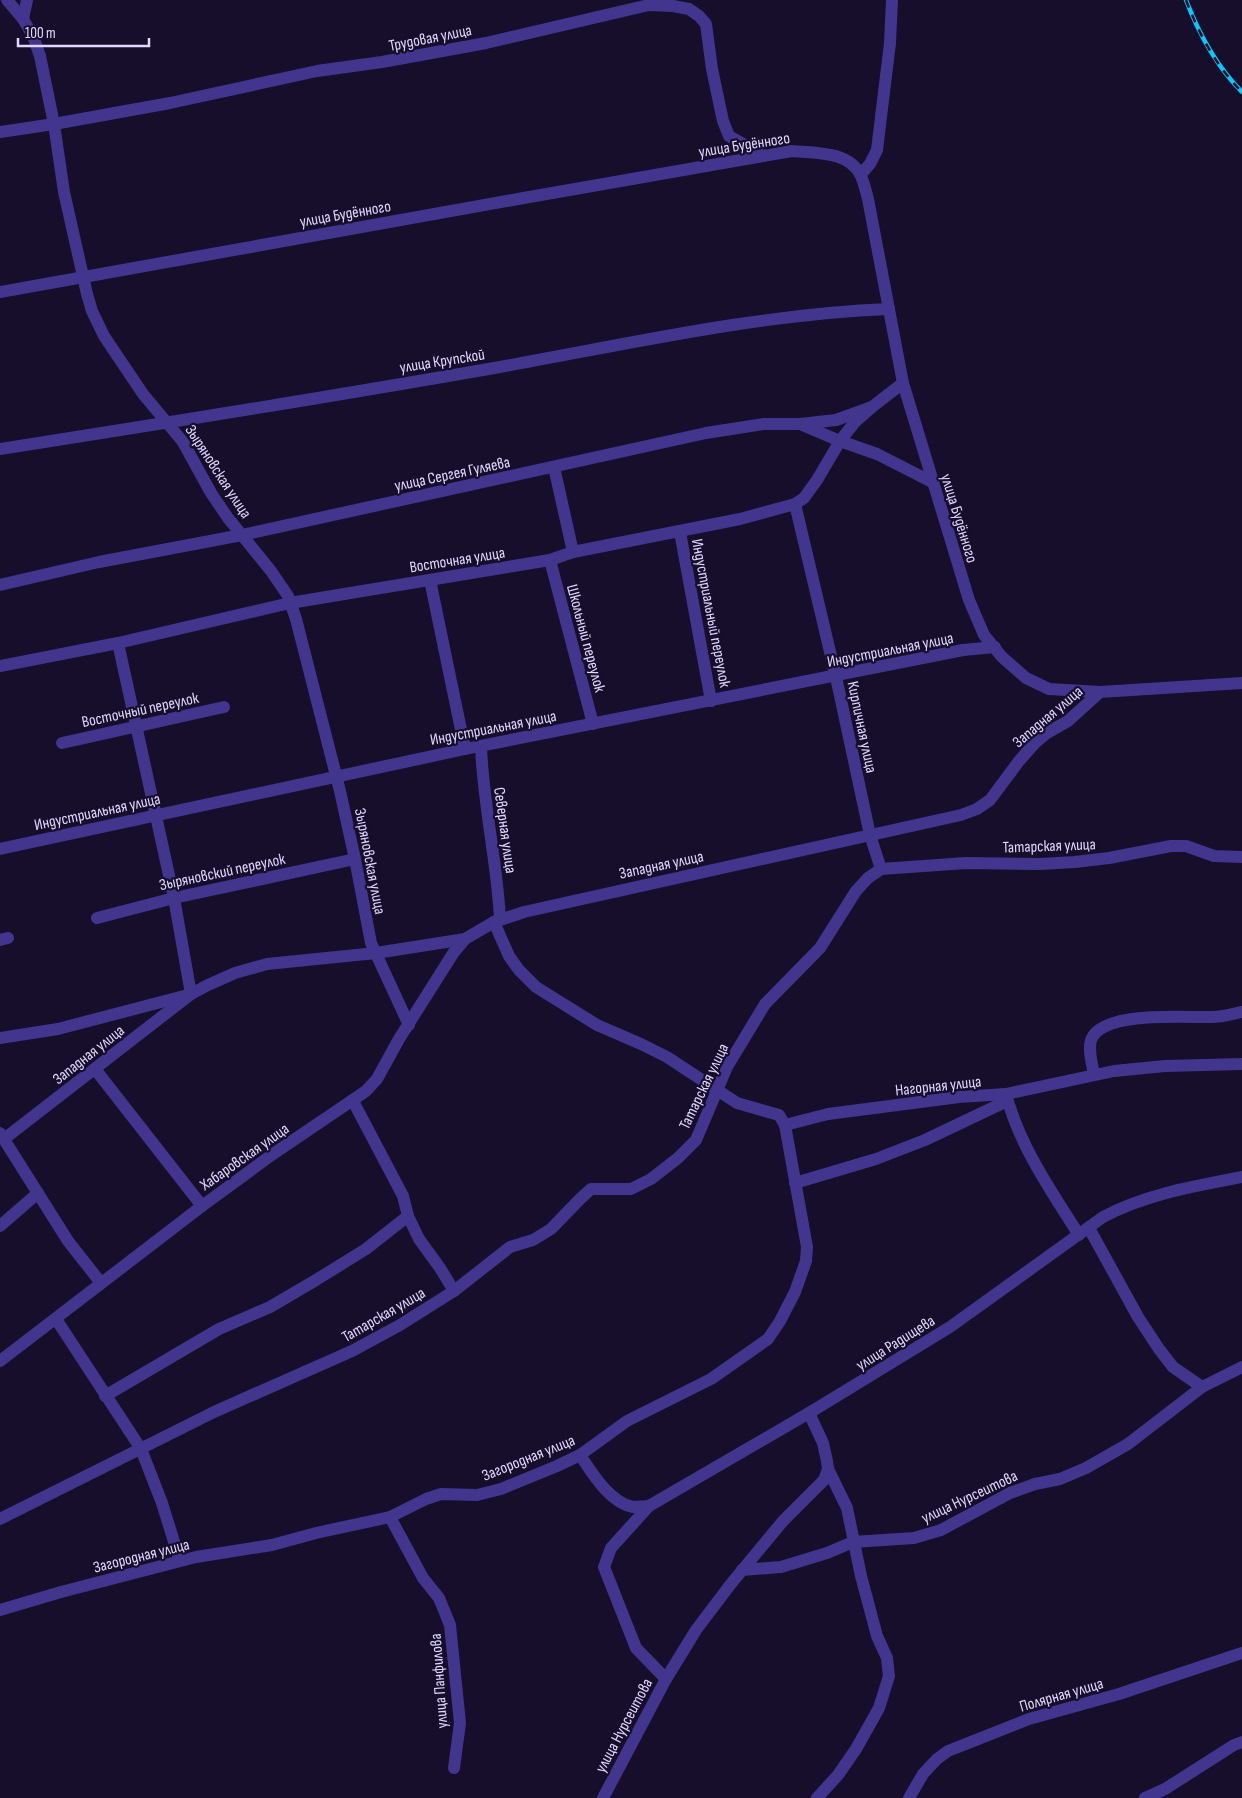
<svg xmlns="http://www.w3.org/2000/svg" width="1242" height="1798" viewBox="0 0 1242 1798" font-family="'Sofia Sans Condensed',sans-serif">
  <rect width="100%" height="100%" fill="#160e2a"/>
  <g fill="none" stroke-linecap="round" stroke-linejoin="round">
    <g stroke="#42358d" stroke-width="12">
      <polyline points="7,0 23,19 33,36 40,56 54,124 64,192 87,294 92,311 104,336 143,394 183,442 211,493 228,518 271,571 288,596 296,619 340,791 355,859 371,943 409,1025"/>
      <polyline points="23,19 27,0"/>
      <polyline points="0,132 54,124 170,103 317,71 382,62 486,43 649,5 673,6 689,9 699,16 706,24 712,69 723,121 729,136 764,156"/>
      <polyline points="861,174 870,164 877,150 890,43 892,0"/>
      <path d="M0 292 518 199 792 151C815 153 850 151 861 176 864 183 866 191 868 199L903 383 969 600 984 635 1002 657 1026 678 1049 689 1100 692 1242 683"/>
      <polyline points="800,424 840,441 877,454 932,482"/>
      <path d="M0 449C167 423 334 396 500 367 628 344 759 314 889 309"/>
      <polyline points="554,467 573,552"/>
      <polyline points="795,504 836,677 870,835 881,869"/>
      <polyline points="680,532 711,701"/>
      <polyline points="550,560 593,724"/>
      <polyline points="430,580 465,749"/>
      <polyline points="0,585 99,562 242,535 706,433 764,424 800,424 836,420 872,407 903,383"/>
      <polyline points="118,643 174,898 191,994"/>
      <polyline points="0,666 118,643 290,603 550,560 573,552 740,519 795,504 804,498 817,480 840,441 855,422 872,407"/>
      <polyline points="62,743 224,707"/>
      <path d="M481 746C483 804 497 861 500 919"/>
      <polyline points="0,849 465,749 963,650 995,647"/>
      <polyline points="97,918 174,898 355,859"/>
      <polyline points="0,940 8,938"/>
      <polyline points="0,1038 58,1029 184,996"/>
      <polyline points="95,1069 202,1206"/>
      <path d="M1094 1074C1092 1064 1088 1050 1091 1040 1102 1010 1186 1018 1212 1017 1222 1017 1232 1014 1242 1012"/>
      <path d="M1006 1094C1019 1145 1051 1191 1079 1235"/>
      <polyline points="353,1101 403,1196 408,1216 419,1239 440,1268 454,1291"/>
      <polyline points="785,1125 828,1114 959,1097 1006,1094 1114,1071 1165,1066 1242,1064"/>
      <polyline points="0,1133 68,1241 101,1283"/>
      <polyline points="4,1139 191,994 208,985 235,973 267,964 376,953 465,939 494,922 524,912 961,815 977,809 990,800 1019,761 1035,743 1047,733 1068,721 1100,692"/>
      <polyline points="795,1183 876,1159 925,1140 1007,1101"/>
      <polyline points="0,1226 38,1193"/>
      <polyline points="1089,1228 1138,1317 1159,1349 1173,1367 1202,1387"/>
      <polyline points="56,1319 141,1449 162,1503 180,1561"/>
      <polyline points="0,1361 202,1206 273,1154 366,1091 377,1079 399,1039 454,952 465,939"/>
      <polyline points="105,1396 219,1329 270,1307 316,1280 366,1249 408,1216"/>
      <path d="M580 1455C592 1473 610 1503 633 1507 638 1507 644 1506 649 1506L809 1413 950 1327 1103 1217C1146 1194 1195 1186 1242 1177"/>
      <polyline points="649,1506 611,1548 604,1567 636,1648 666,1679"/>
      <polyline points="390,1517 423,1578 439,1598 450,1625 460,1723 454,1768"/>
      <polyline points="0,1519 214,1412 352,1351 400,1325 454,1291 510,1247 533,1240 551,1229 580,1199 591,1189 631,1189 651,1179 678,1158 696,1140 727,1067 765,1004 820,948 856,891 868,878 881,869 966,863 1040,864 1075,862 1109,858 1171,846 1186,846 1214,856 1242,857"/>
      <polyline points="742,1570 781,1567 827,1553 853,1542 914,1538 941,1530 1010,1493 1035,1484 1060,1479 1086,1468 1128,1444 1202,1387 1242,1367"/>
      <polyline points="0,1610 61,1592 196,1557 272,1545 316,1533 390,1517 426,1499 441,1494 477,1495 501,1489 557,1466 580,1455 627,1421 711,1379 768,1339 780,1321 795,1292 806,1261 807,1247 785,1125 779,1115 737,1103 667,1057 641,1044 597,1025 536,987 519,970 509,956 494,922"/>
      <polyline points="603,1798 666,1679 696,1630 730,1585 783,1521 824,1480 828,1469 827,1461 823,1443 809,1413"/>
      <polyline points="817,1798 838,1775 856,1749 879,1708 889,1676 887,1658 877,1636 861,1576 847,1508 828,1469"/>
      <polyline points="909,1798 923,1774 937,1759 948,1751 1029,1719 1119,1694 1242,1653"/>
      <polyline points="1145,1798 1165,1789 1234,1745 1242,1742"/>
    </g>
    <g stroke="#03cbff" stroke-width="4.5">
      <path id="rail" d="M1186 0C1199 34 1216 66 1242 92"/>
    </g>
    <use href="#rail" stroke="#160e2a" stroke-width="2.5" stroke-dasharray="8" stroke-linecap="butt"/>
  </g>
  <g text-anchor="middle" stroke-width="4.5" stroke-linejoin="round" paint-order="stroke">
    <g font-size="16" fill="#e0d7ff" stroke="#160e2a">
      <text transform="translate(430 37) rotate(-11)" y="6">Трудовая улица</text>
      <text transform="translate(744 144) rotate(-9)" y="6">улица Будённого</text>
      <text transform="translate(345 213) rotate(-10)" y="6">улица Будённого</text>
      <text transform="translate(442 360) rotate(-9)" y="6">улица Крупской</text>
      <text transform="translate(219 471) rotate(57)" y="6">Зыряновская улица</text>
      <text transform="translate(452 473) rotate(-12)" y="6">улица Сергея Гуляева</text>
      <text transform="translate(960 518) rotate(73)" y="6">улица Будённого</text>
      <text transform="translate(457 559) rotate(-9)" y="6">Восточная улица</text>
      <text transform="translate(712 613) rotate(79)" y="6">Индустриальный переулок</text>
      <text transform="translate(587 638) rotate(75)" y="6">Школьный переулок</text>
      <text transform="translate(890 649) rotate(-11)" y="6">Индустриальная улица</text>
      <text transform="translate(140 709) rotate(-12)" y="6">Восточный переулок</text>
      <text transform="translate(1047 716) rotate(-40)" y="6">Западная улица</text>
      <text transform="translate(493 727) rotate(-11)" y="6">Индустриальная улица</text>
      <text transform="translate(863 727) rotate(78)" y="6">Кирпичная улица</text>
      <text transform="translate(97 811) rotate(-12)" y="6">Индустриальная улица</text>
      <text transform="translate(506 830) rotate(82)" y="6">Северная улица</text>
      <text transform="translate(1049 845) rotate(-2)" y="6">Татарская улица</text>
      <text transform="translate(371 861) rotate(79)" y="6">Зыряновская улица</text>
      <text transform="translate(661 864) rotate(-12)" y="6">Западная улица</text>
      <text transform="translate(222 871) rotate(-12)" y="6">Зыряновский переулок</text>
      <text transform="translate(88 1054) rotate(-38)" y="6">Западная улица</text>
      <text transform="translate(938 1085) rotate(-6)" y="6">Нагорная улица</text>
      <text transform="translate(703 1086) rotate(-64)" y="6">Татарская улица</text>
      <text transform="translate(244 1156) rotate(-35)" y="6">Хабаровская улица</text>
      <text transform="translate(383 1314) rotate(-30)" y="6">Татарская улица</text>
      <text transform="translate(895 1342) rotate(-32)" y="6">улица Радищева</text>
      <text transform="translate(528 1457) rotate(-22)" y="6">Загородная улица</text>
      <text transform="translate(969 1496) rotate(-25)" y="6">улица Нурсеитова</text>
      <text transform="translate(141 1555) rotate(-14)" y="6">Загородная улица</text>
      <text transform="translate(438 1681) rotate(-94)" y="6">улица Панфилова</text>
      <text transform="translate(1061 1694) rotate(-16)" y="6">Полярная улица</text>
      <text transform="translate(623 1725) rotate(-62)" y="6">улица Нурсеитова</text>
    </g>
  </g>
  <path d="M18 38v8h131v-8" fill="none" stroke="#e0d7ff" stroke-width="2.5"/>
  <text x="25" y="38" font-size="15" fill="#e0d7ff" stroke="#160e2a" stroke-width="4" paint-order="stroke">100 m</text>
</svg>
